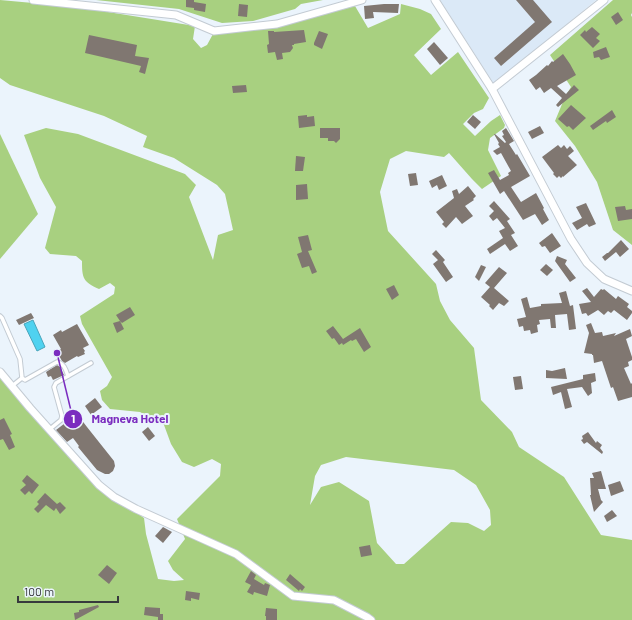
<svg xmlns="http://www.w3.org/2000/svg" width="632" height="620" viewBox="0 0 632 620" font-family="Barlow,sans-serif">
  <rect width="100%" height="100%" fill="#ebf4fc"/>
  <polygon fill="#dbe9f7" points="440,0 596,0 494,84"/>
  <g fill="#a8d080" fill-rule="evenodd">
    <path d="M0 0 77 7 195 26 193 39 201 48 207 45 213 34 278 27 355 6 368 28 400 14 401 4 420 9 431 14 441 29 414 55 431 75 458 52 489 98 483 109 474 113 463 124 475 136 491 121 500 115 505 125 504 128 490 138 488 150 501 176 482 189 472 179 449 153 444 157 406 151 390 159 380 192 388 231 436 284 440 301 450 320 474 348 481 400 512 432 519 447 564 477 601 535 632 540V620H0V373H5L35 408 93 483 144 518 146 534 158 579 174 581 184 580 173 570 168 561 185 539 177 519 220 476 221 464 212 459 194 467 182 462 171 444 164 425 140 412 110 409 102 400 100 391 107 386 112 377 82 324 80 316 114 294 115 287 110 283 99 289C83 282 82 278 82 261L76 256 50 254 45 248 56 207 40 178 24 135 46 128 78 134 185 174 196 185 189 197 213 260 218 235 233 230 225 194 217 185 174 158 143 147 147 136 104 116 10 85 0 78ZM346 457 454 470 476 485 490 510 491 525 484 531 468 523 451 522 404 564H396L377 543 369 501 339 482 321 487 310 505 315 476 321 465Z"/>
    <polygon points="96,0 323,0 301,4 295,9 253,21 222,23 179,9"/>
    <polygon points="613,0 632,0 632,13 631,15 632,17 632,245 613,230 597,182 575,146 555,121 565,97 571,87 550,55"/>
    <polygon points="0,134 38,214 0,259"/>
  </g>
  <polygon fill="#4fd2f0" stroke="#48a4ba" points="33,320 45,347 37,351 24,324"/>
  <g fill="#807771">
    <polygon points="186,0 194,0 194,2 206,4 205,12 194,10 194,8 186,7"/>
    <polygon points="516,0 533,0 552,22 501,66 494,58 535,22"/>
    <polygon points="239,4 248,5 247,17 238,16"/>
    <polygon points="384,4 399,4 398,13 373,12 374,18 365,19 364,6"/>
    <polygon points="618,12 623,20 616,25 611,17"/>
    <polygon points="592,27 600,34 596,38 600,41 593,48 580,35 585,30 586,32"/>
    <polygon points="304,30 306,42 294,44 294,45 292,45 293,48 290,52 282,53 283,59 277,60 275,52 268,53 267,45 269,44 268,31 274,31 274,32"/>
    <polygon points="319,31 328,34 322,49 314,45 314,43"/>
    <polygon points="89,35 137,45 135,56 149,58 145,74 139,72 141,66 85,53"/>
    <polygon points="434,42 448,58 440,65 427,49"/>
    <polygon points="606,47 610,57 601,60 599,57 594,58 593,52"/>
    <polygon points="563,54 570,64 576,75 557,86 566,94 574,85 579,90 558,107 556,105 562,98 551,88 544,93 540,87 536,90 529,80 536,75 547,65 548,66 552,61 553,62"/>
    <polygon points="246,85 247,92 233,93 232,86"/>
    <polygon points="571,105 586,118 573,130 569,126 567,127 558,119"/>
    <polygon points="612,110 616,117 607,123 606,121 593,130 590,126"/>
    <polygon points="307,115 307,117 314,116 315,126 299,128 298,116"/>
    <polygon points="473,115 481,122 475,129 467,122"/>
    <polygon points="540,126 544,133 532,139 528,132"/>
    <polygon points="320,128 340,128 340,139 336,143 334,141 328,141 328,138 320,138"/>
    <polygon points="506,128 514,141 509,144 516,155 517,154 530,176 511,187 521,202 536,193 544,208 543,209 549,220 542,225 535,214 523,220 504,191 500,194 488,173 494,170 500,180 509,175 508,173 511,171 501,153 497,155 493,151 500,147 498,144 499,143 494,134 495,134 505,143 506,142 502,136 504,135 502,131"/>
    <polygon points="558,145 561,148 564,145 567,149 570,146 574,151 568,156 577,165 563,177 563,176 561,178 559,176 557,178 553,174 554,173 542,157"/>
    <polygon points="296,156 305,157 303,171 295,171"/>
    <polygon points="416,173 418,185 410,186 408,174"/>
    <polygon points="442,175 447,186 439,190 437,185 432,188 429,181"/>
    <polygon points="307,184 308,199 296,200 296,185"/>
    <polygon points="468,186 476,196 473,199 474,200 465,206 473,216 462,224 456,217 446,228 442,224 444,222 436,212 454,198 452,191 457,189 459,194"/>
    <polygon points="494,201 510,219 507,221 515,233 511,235 518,246 510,251 505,244 490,254 487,249 503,238 499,231 505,228 497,218 493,221 489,216 494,211 489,206"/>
    <polygon points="586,203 596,224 589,227 587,224 577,230 572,223 582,218 576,207"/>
    <polygon points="625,206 626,210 632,209 632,219 618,221 615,207"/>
    <polygon points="552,233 561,246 550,253 545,246 542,247 539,243"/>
    <polygon points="308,235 312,250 308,251 317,272 312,274 309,266 302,268 297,254 302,252 298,237"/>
    <polygon points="621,240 629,249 620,257 616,252 605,261 602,257 607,253 608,253"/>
    <polygon points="436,250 445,260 443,262 453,277 446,282 433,264 438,260 432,254"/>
    <polygon points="557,256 567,260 565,264 576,278 570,282 555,261"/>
    <polygon points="546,264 553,270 547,276 540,270"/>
    <polygon points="481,265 486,267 479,281 475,277"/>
    <polygon points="499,267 507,273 494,288 509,301 504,306 499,303 493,310 489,306 490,305 481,297 490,287 485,283"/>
    <polygon points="394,285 399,295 392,300 386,289"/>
    <polygon points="587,288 594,297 601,289 603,290 604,289 616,299 618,296 629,304 627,307 632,311 632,313 627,320 614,310 611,313 608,311 604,315 598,310 588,316 586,313 582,314 579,304 591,302 582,291"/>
    <polygon points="566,291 570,306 573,305 576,329 569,330 567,314 555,315 556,328 551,328 550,319 539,320 540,324 537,325 538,332 531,334 530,330 524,331 523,326 519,327 517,319 526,317 521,299 527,297 530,308 541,306 541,304 562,303 559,293"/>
    <polygon points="130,307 135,315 122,323 120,321 124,329 117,333 113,323 120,321 116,315"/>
    <polygon points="31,313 34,318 19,325 16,320"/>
    <polygon points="591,323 595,333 602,332 603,336 616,333 614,336 630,329 632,336 626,339 632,357 632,360 628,362 629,366 624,368 631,384 632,383 632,397 618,401 613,387 611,388 602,361 594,363 593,355 592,355 592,354 584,353 589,333 586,325"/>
    <polygon points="77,324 89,345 83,348 85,351 84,352 85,354 78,357 77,356 65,363 62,361 57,352 61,349 53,335 61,330 62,332"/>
    <polygon points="333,326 343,339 360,328 371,347 364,352 356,339 352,341 351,340 343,345 342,343 339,345 334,338 332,339 326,331"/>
    <polygon points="57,365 60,367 64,375 53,380 51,376 48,377 46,372"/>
    <polygon points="565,368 567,379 546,378 546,370 552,371"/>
    <polygon points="595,373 596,381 591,383 592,393 588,396 582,387 567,389 572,407 565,409 561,392 553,395 551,387 583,379 583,375"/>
    <polygon points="521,376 523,389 515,390 513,377"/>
    <polygon points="95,398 102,407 91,415 85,406"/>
    <polygon points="77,414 87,427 114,461 115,466 113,471 109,474 105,474 97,470 78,447 79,446 73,438 67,442 56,430"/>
    <polygon points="4,418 12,434 10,435 15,447 9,450 3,439 0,440 0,420"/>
    <polygon points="148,427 155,436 149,441 142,432"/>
    <polygon points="588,432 596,443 597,441 602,445 600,448 603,452 602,454 587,442 584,444 581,440 583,439 582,436"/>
    <polygon points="601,471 606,489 598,489 601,500 603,502 594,512 590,495 591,495 590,478 594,478 592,473"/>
    <polygon points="27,475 39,485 32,494 29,491 25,495 20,490 26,485 22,481"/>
    <polygon points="620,481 624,491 611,496 608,485"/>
    <polygon points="45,493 57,504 60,502 66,508 60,514 56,508 54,511 46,505 38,513 34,509 39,504 37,502"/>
    <polygon points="612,510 617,516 607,522 604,516"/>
    <polygon points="163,527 172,532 163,543 155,536"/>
    <polygon points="370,545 372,555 361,557 359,547"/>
    <polygon points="107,565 117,573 109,584 98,575"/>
    <polygon points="251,571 256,575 254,579 264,585 265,583 270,585 267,596 254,592 253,595 247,592 251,585 245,582"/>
    <polygon points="290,574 305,587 302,591 300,589 299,591 286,580"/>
    <polygon points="186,591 200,593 199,600 191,598 191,601 185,600"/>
    <polygon points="98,605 99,607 75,620 74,613 79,612 79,610"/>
    <polygon points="145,607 160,608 160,614 163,614 163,620 158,620 158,617 144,615"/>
    <polygon points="266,608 277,609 277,620 266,620 266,616 265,616"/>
  </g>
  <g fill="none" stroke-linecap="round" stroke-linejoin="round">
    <g stroke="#c3cbd3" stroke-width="5.5">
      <g id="service">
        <path d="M0 316 2 318 20 359 22 378 25 380 57 362C64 363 66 370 68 376"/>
        <polyline points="12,386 22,378"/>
        <polyline points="50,429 61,420 62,416 54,387 56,383 91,363"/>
      </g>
    </g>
    <g stroke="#c3cbd3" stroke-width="9">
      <g id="minor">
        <polyline points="33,0 176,15 214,31 277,24 362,0"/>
        <polyline points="435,0 492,89"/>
        <polyline points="604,0 492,89 571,239 587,263 604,279 632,291"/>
        <polyline points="0,372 30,408 99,485 114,497 136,509 236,554 293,596 334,600 367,617 371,620"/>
      </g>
    </g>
    <use href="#service" stroke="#fff" stroke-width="3.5"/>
    <use href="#minor" stroke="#fff" stroke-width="7"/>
  </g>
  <path fill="none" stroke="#7b2cbf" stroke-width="1.5" d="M57 353L73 419"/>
  <g fill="#7b2cbf" stroke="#ebf4fc" stroke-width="1.5">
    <circle cx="57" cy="353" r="4"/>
    <circle cx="73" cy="419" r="10"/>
  </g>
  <g font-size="12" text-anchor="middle" font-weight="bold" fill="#fff">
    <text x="73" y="423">1</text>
  </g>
  <g font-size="12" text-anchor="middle" font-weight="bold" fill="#7b2cbf" stroke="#ebf4fc" stroke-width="4" stroke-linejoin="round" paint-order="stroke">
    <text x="130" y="423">Magneva Hotel</text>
  </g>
  <path d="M18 596v6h100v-6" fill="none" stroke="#373a3d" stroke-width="2"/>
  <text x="24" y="596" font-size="12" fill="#373a3d" stroke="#ebf4fc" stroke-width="3" paint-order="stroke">100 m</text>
</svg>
